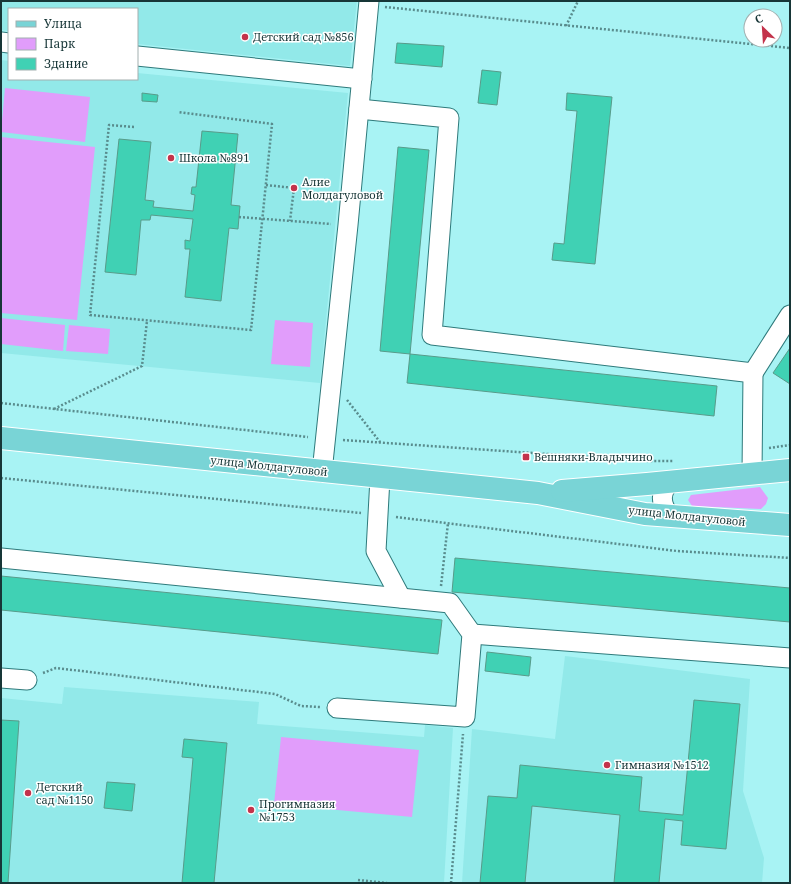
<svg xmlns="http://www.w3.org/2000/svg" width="791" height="884" viewBox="0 0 791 884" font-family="'Noto Serif',serif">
  <rect width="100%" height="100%" fill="#a8f3f4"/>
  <g fill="#92e9e9">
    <polygon points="1,1 357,1 350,66 137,44 137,9 9,9 9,31 1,30"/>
    <polygon points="1,60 9,61 9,79 137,79 137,73 348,93 320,383 1,353"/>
    <polygon points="565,656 750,679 743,791 764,858 762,883 462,883 472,729 555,739"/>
    <polygon points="64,687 259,702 257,724 424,737 425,725 453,728 444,883 1,883 1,698 62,704"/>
  </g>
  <g fill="#e19dfb">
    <polygon points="5,88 90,97 85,142 1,132"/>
    <polygon points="1,137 95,147 77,320 1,313"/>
    <polygon points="1,318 65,325 63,351 1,344"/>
    <polygon points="275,320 313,323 310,367 271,364"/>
    <polygon points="69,325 110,329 108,354 66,351"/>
    <polygon points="760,487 768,498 766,504 761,509 692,506 688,500 691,495"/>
    <polygon points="281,737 419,750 412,817 274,804"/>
  </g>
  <g fill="#40d1b4" stroke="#589b8a">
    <polygon points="397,43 444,46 442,67 395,63"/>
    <polygon points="482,70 501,72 497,105 478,103"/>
    <polygon points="142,93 158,95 157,102 142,101"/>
    <polygon points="567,93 612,97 595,264 552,260 554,243 564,244 577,111 566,110"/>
    <polygon points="202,131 238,134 231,205 240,206 239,217 238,229 229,228 221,301 185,297 190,249 185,249 185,240 190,241 193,219 151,215 150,220 141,220 136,275 105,272 119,139 151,142 145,200 154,201 153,207 193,211 195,195 191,194 192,187 196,187"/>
    <polygon points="398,147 429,150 410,354 380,351"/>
    <polygon points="790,348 790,384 773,373"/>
    <polygon points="410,354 717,386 714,416 407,383"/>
    <polygon points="455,558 790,588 790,622 452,592"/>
    <polygon points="1,576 442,620 438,654 1,610"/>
    <polygon points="487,652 531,657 529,676 485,671"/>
    <polygon points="694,700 740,704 726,849 681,845 683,821 665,819 659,883 614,883 620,815 532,806 525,883 480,883 488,796 517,798 520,765 642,777 639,811 683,815"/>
    <polygon points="1,720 19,721 8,883 1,883"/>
    <polygon points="184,739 227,743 214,883 182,883 193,758 182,757"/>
    <polygon points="107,782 135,784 132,811 104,808"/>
  </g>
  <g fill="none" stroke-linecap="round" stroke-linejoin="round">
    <g stroke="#2e7a7b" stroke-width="21">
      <g id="minor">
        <polyline points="1,42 9,43"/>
        <polyline points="137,56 362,79"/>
        <polyline points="359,109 449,118 432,335 753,373 752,474"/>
        <polyline points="753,373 790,315"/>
        <polyline points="322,472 348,225 369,1"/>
        <polyline points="380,478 376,551 401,598"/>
        <path d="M670 516C660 504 659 491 672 481"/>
        <polyline points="1,558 450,603 472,634 465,717 337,708"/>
        <polyline points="472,634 790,658"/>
        <polyline points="1,678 27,680"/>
      </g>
    </g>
    <g stroke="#fff" stroke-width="24">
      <g id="major">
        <polyline points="1,438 538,493 645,514 790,525"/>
        <polyline points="562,491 647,484 790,470"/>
      </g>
    </g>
    <g stroke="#598c8d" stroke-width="2.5" stroke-dasharray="2 2" stroke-linecap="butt">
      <polyline points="385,7 790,48"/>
      <polyline points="566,26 578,1"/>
      <polyline points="134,127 109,125 90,315 251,330 272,124 178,112"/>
      <polyline points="266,185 294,188 290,221"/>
      <polyline points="239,217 331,224"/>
      <polyline points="347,400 380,442"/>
      <polyline points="1,403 308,437"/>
      <polyline points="54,409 142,366 147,321"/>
      <polyline points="343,440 649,461 673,461"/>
      <polyline points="769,448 790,445"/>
      <polyline points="1,478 361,513"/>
      <polyline points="396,517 677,551 790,558"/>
      <polyline points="441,586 448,523"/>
      <polyline points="43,673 56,668 275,694 301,706 320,707"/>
      <polyline points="358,880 387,883"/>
      <polyline points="451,883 463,734"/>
    </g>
    <use href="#minor" stroke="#fff" stroke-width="19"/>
    <use href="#major" stroke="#79d4d6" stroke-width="22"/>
  </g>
  <g fill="#c3334b" stroke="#fff" stroke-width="1.5">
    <circle cx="245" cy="37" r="4"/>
    <circle cx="171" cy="158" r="4"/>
    <circle cx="294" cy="188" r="4"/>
    <rect x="522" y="453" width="8" height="8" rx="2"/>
    <circle cx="607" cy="765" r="4"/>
    <circle cx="28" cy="793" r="4"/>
    <circle cx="251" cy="810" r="4"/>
  </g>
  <g text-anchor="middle" stroke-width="3" stroke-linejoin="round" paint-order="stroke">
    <g font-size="11" fill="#173637" stroke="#fff" text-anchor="start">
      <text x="253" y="41">Детский сад №856</text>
      <text x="179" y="162">Школа №891</text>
      <text x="302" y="186">Алие<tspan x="302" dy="13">Молдагуловой</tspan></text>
      <text x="534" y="461">Вешняки-Владычино</text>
      <text x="615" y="769">Гимназия №1512</text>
      <text x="36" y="791">Детский<tspan x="36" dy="13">сад №1150</tspan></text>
      <text x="259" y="808">Прогимназия<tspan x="259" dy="13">№1753</tspan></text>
    </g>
    <g font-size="11" fill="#173637" stroke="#fff">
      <text transform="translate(269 466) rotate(6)" y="4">улица Молдагуловой</text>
      <text transform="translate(687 516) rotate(6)" y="4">улица Молдагуловой</text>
    </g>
  </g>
  <rect width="791" height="884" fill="none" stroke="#173637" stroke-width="4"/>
  <rect x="8" y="8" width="130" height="72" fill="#ffffff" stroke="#a2afaf"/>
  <rect x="16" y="21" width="20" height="6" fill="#79d4d6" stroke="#a2afaf"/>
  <text x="44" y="28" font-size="12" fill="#173637">Улица</text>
  <rect x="16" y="38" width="20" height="12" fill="#e19dfb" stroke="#a2afaf"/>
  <text x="44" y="48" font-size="12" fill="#173637">Парк</text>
  <rect x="16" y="58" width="20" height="12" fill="#40d1b4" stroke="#a2afaf"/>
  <text x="44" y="68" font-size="12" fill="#173637">Здание</text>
  <g transform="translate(763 28) rotate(335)"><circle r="19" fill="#ffffff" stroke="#a2afaf"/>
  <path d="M0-3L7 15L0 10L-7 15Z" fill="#c3334b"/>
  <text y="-6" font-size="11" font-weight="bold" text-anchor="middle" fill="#173637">С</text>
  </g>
</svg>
